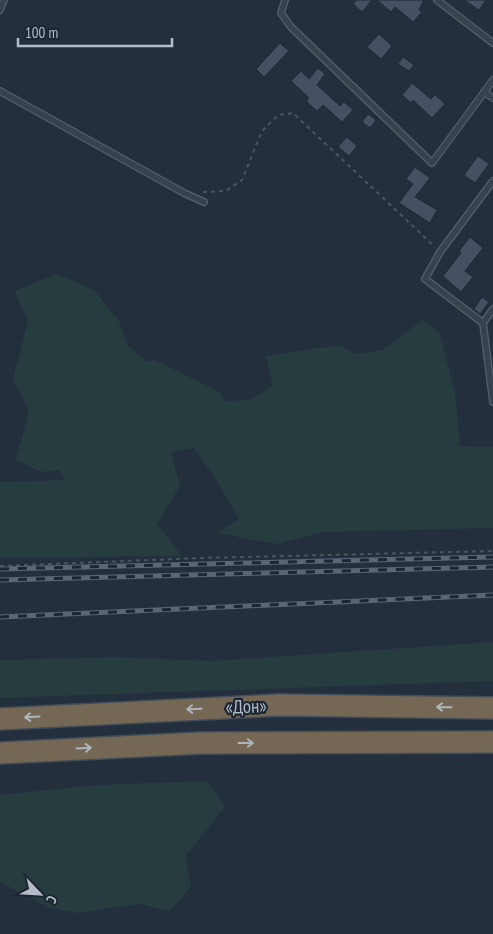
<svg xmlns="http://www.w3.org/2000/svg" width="493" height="934" viewBox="0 0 493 934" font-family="'PT Sans Narrow',sans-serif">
  <rect width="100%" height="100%" fill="#242f3e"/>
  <g fill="#263c3f">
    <polygon points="57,274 94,290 119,321 128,346 148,362 155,360 220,392 224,401 249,400 273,386 266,356 339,345 356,354 382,350 423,320 439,332 455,392 460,446 493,447 493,528 323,532 277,544 217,533 239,519 217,481 194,448 171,452 180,486 157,524 182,556 0,558 0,482 65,480 59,470 42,472 16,460 29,411 13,379 28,322 15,291"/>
    <polygon points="493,642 493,681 0,698 0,660 117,657 210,661"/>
    <polygon points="208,781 225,807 185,857 191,887 170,911 140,904 77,913 48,907 0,882 0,795 96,785"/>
  </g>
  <g fill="#455162" stroke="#1f2835">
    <polygon points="357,0 372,0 362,12 353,4"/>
    <polygon points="377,0 424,0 419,10 422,12 413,22 395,7 391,12"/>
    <polygon points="464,0 486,0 479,10"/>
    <polygon points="379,34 392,46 381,59 367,47"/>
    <polygon points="280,43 289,51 264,77 256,69"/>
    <polygon points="403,57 414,65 409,71 398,64"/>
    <polygon points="318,68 325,74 317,85 340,106 344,102 353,110 342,122 323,105 317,111 306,101 309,98 291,81 301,71 309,79"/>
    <polygon points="412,83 431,99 435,95 445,104 432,118 413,100 411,103 402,95"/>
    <polygon points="368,114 376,120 370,128 362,122"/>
    <polygon points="347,137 357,146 349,156 338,147"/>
    <polygon points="478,156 489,164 475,183 464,175"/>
    <polygon points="415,167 430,178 415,197 437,210 430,223 399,203 413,184 406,179"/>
    <polygon points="470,237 483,248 465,271 473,277 461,292 443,276 461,253 459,251"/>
    <polygon points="482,297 489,302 480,314 474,309"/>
  </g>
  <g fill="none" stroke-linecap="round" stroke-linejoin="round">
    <g stroke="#565f6c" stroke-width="8">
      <g id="service">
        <polyline points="285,0 281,13 291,27 432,163 493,80"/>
        <polyline points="437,0 493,43"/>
        <polyline points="0,10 4,0"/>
        <polyline points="0,91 184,193 204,202"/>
        <polyline points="484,92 493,98"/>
        <polyline points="493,181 440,252 425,279 483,323 493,402"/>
        <polyline points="483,323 493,309"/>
      </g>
    </g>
    <g stroke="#434c59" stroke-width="24">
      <g id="motorway">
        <polyline points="0,719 279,705 493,708"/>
        <polyline points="0,753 201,743 493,742"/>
      </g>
    </g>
    <g stroke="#44595c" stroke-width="2" stroke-dasharray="4 4" stroke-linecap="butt">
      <polyline points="203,192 226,191 242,180 262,131 278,115 293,113 435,247"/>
      <polyline points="0,566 201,558 493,551"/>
    </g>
    <use href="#service" stroke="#38414e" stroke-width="5.5"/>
    <use href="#motorway" stroke="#746855" stroke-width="21"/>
    <g stroke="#5a6575" stroke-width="5">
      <g id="rail">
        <polyline points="0,569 493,557"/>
        <polyline points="0,580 493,567"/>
        <polyline points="0,617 493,595"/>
      </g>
    </g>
    <use href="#rail" stroke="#1d2633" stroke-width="3" stroke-dasharray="9" stroke-linecap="butt"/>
  </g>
  <defs><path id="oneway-shaft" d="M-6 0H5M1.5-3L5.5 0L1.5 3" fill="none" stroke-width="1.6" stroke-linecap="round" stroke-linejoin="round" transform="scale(1.25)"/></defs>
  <g stroke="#aeb4bd">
    <use href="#oneway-shaft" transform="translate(444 707) rotate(-179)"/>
    <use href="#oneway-shaft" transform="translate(194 709) rotate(178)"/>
    <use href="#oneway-shaft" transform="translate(32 717) rotate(177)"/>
    <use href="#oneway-shaft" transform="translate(246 743)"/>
    <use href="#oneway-shaft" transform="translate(84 748) rotate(-3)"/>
  </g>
  <g text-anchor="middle" stroke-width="4.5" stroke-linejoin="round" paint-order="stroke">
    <g font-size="19" fill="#b4bcc9" stroke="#1d2633">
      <text transform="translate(246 706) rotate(-2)" y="7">«Дон»</text>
    </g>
  </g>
  <g transform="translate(40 894) rotate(115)" stroke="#1d2633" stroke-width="4" paint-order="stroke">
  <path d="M0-4L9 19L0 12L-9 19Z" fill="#b4bcc9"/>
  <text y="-8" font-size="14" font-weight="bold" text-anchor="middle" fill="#b4bcc9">С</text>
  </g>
  <path d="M18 38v8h154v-8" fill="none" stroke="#b4bcc9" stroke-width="2.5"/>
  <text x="25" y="38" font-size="15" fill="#b4bcc9" stroke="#1d2633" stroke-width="4" paint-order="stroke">100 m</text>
</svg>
